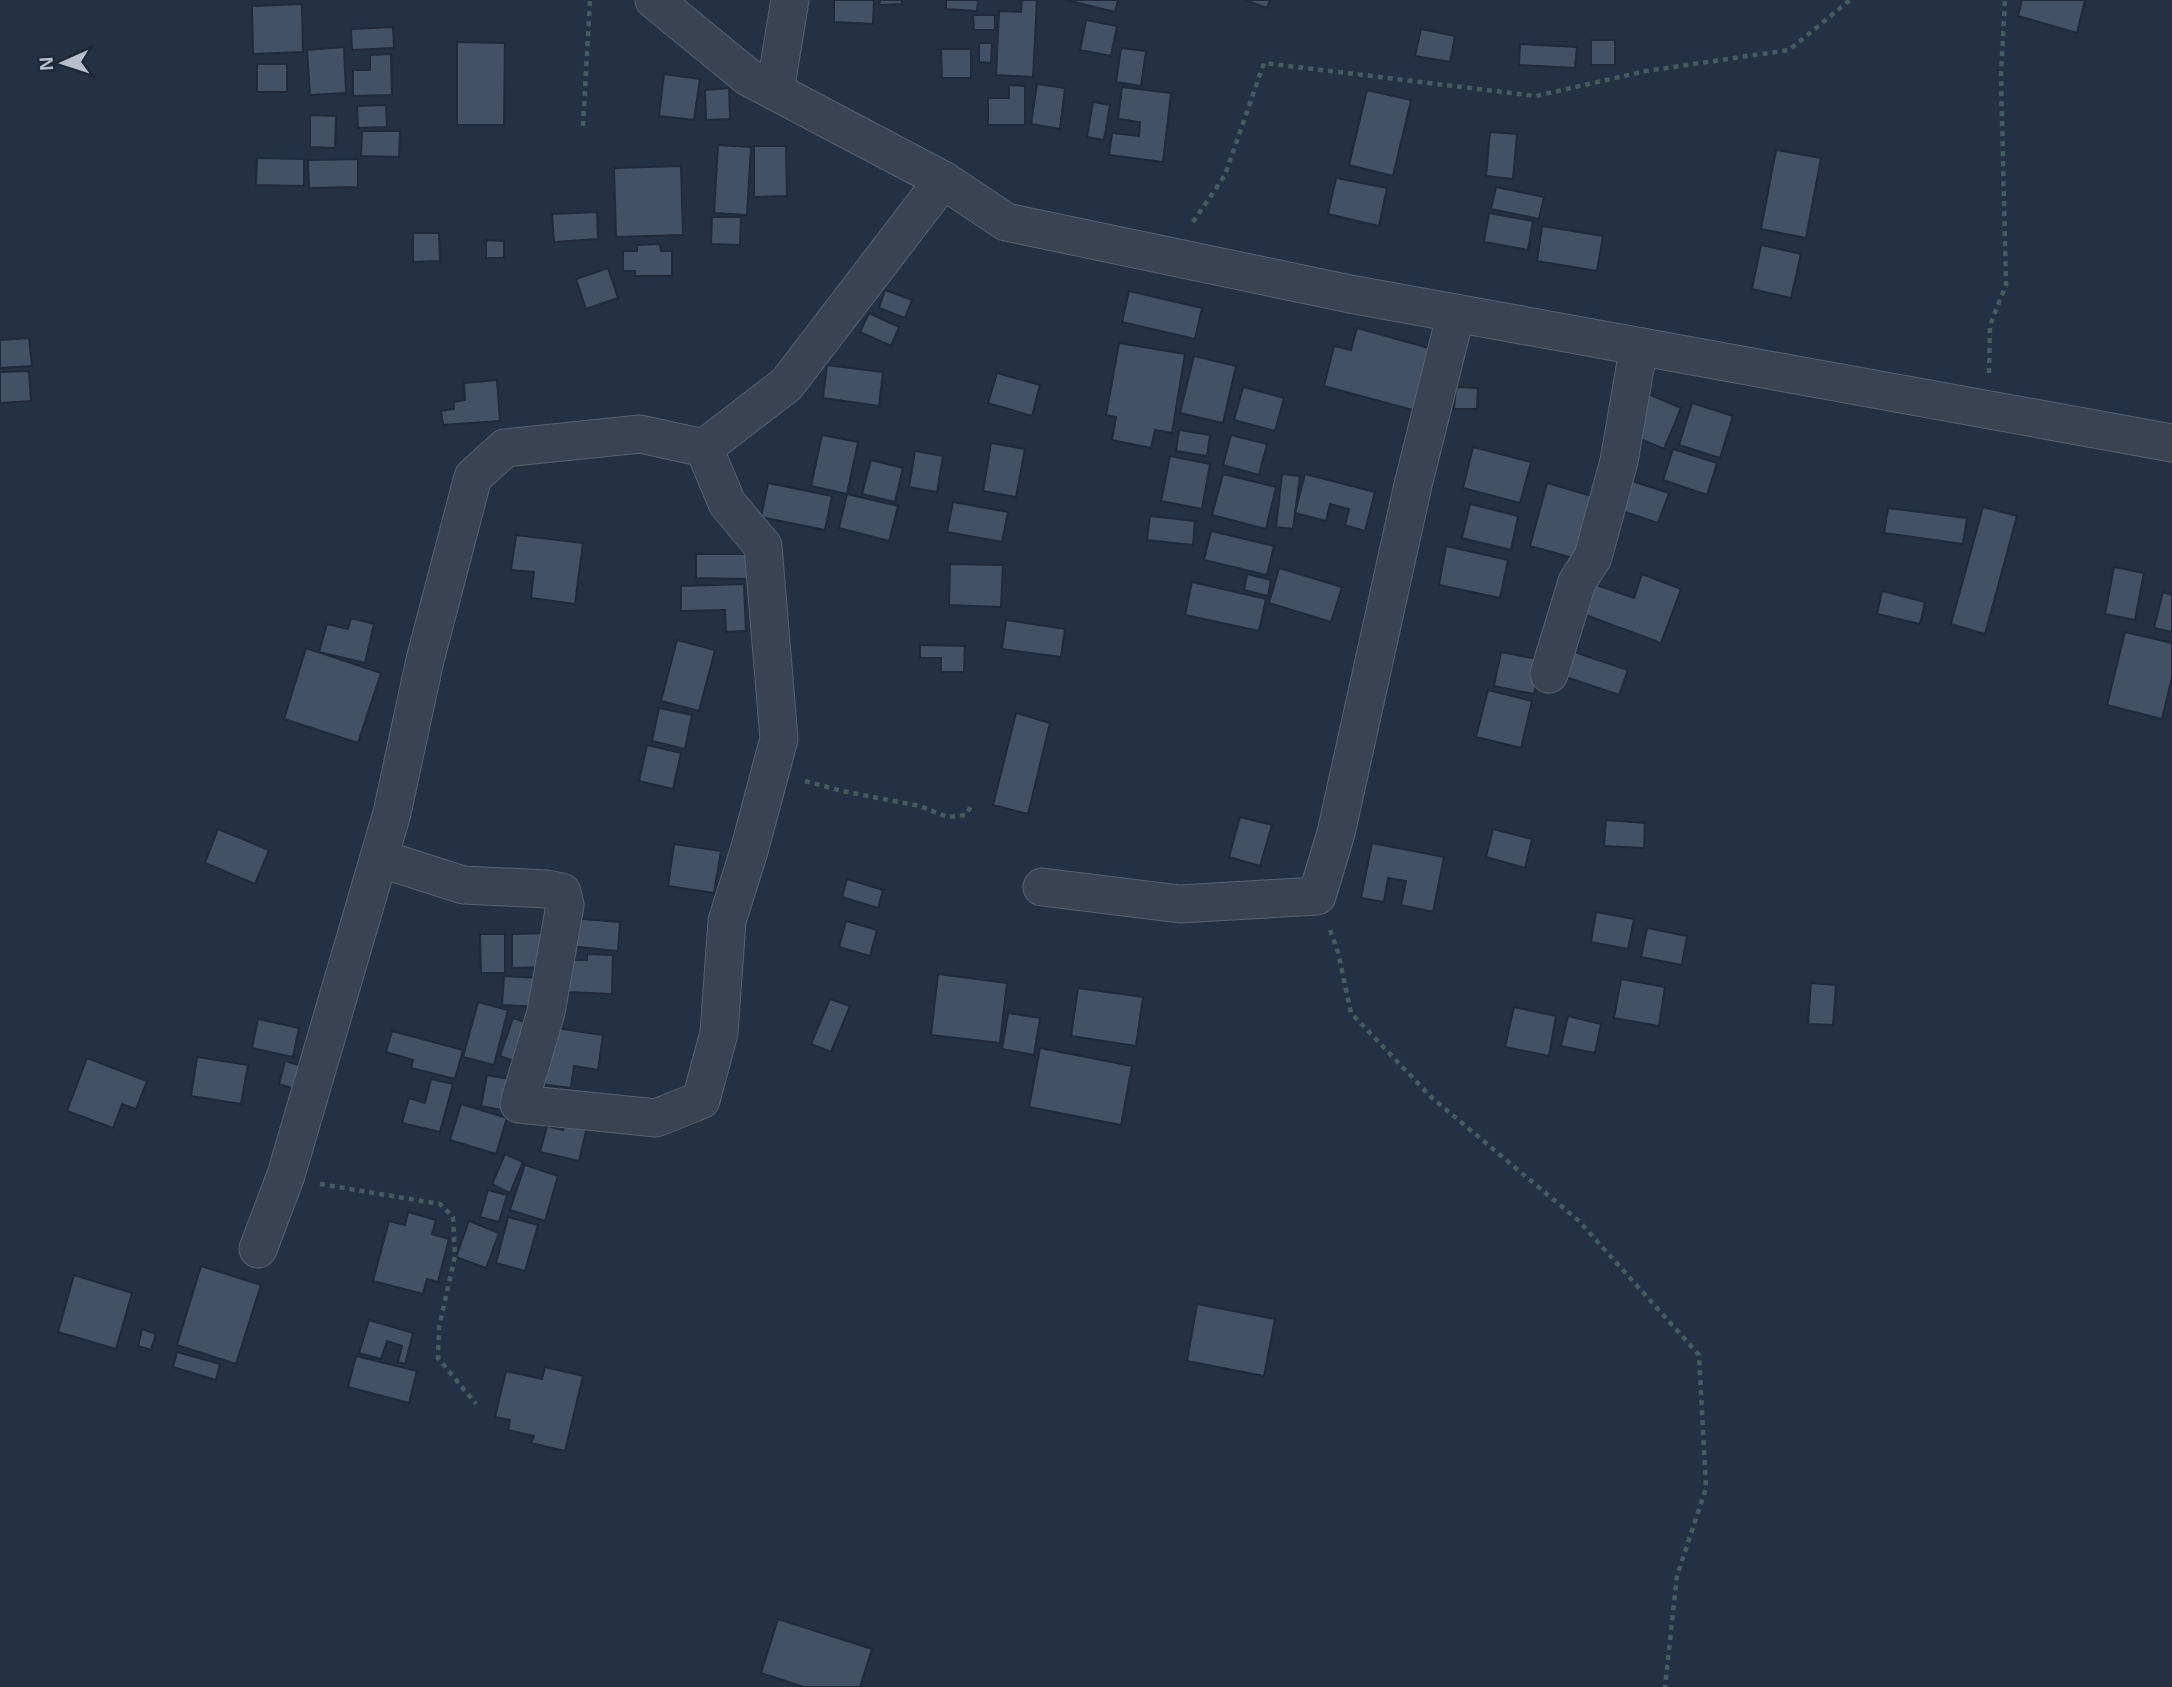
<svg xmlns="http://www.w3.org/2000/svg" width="2172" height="1687" viewBox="0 0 2172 1687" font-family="Helvetica,sans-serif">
  <rect width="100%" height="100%" fill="#243142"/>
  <g fill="#435164" stroke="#202a39" stroke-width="2">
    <polygon points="834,0 874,0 873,24 834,22"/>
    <polygon points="880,0 902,0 902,4 879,5"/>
    <polygon points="946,0 978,0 977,11 946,9"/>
    <polygon points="1022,0 1037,0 1033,77 996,75 999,11 1021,12"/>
    <polygon points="1066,0 1118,0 1115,12"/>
    <polygon points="1245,0 1270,0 1267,8"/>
    <polygon points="2022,0 2085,0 2077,33 2018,16"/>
    <polygon points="302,4 303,52 253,54 252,6"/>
    <polygon points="973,15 995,15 995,30 974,30"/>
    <polygon points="1086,20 1117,26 1111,56 1080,50"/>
    <polygon points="393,27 394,48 352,50 351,29"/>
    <polygon points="1421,29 1455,36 1450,62 1415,56"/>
    <rect x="1591" y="40" width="24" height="25"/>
    <polygon points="457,42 505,43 504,125 457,125"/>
    <polygon points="979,43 992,43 991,63 979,62"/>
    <polygon points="1520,44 1577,47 1575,68 1519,65"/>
    <polygon points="344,47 346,93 310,95 307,50"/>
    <polygon points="1121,48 1146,51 1141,86 1116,82"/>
    <polygon points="941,49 971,49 971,78 942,78"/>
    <polygon points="391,54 392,95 353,96 353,70 370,70 370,55"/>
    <rect x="257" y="64" width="30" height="28"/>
    <polygon points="664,74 700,79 694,120 659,116"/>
    <polygon points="1037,84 1065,88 1060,129 1031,124"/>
    <polygon points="1009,85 1025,86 1025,125 988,125 988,98 1009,98"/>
    <polygon points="1122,87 1171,93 1163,162 1109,155 1112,133 1139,136 1140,122 1118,119"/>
    <polygon points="729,88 730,119 706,120 705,90"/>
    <polygon points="1367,90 1411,100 1393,176 1349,165"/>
    <polygon points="1093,102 1110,105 1104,140 1087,137"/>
    <polygon points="386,105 387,127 358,128 357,106"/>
    <polygon points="310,115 336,116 335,148 310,147"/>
    <polygon points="362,131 400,131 399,157 361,156"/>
    <polygon points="1490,132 1517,134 1513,179 1486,176"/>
    <polygon points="718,145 751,147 747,215 714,213"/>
    <polygon points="754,146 786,146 787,196 754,197"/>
    <polygon points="1776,150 1821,158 1806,238 1761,229"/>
    <polygon points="257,158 304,159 304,186 256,185"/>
    <polygon points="358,159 358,187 309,188 308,160"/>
    <polygon points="681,166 683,235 616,237 614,168"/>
    <polygon points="1336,178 1387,188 1379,226 1328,214"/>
    <polygon points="1496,187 1544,197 1539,219 1491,209"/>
    <polygon points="597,212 598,239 554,242 552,214"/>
    <polygon points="1489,213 1533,221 1528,250 1484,242"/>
    <polygon points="712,217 741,217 740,245 711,244"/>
    <polygon points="1542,226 1603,236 1597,271 1537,261"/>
    <polygon points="413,233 439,233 440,261 413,262"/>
    <polygon points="486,240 504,241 504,258 486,258"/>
    <polygon points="660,244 661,251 672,251 672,276 635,276 635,271 623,271 623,251 637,251 637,245"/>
    <polygon points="1761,245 1801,254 1791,298 1752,289"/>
    <polygon points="608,268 618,298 586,309 576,279"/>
    <polygon points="885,290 912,300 905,318 879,308"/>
    <polygon points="1129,291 1202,308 1195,339 1122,322"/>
    <polygon points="869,313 899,327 891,346 860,332"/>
    <polygon points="1357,328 1436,350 1420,412 1324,386 1334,346 1351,350"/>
    <polygon points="29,338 32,366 0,368 0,340"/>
    <polygon points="1119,343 1185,354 1172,433 1155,430 1151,448 1112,440 1116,417 1106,415"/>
    <polygon points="1194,356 1236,366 1223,423 1180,413"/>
    <polygon points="827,365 883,372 879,406 823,398"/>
    <polygon points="29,371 31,401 0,403 0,372"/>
    <polygon points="997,373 1040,385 1032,416 988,403"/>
    <polygon points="497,380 500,421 443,425 441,411 454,409 454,402 465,400 464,383"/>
    <polygon points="1243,387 1284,398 1275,431 1234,420"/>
    <polygon points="1456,387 1478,388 1477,409 1454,409"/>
    <polygon points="1646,393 1681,408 1664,449 1629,434"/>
    <polygon points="1692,403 1733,416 1720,458 1679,445"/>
    <polygon points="1179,430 1210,435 1207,456 1176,451"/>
    <polygon points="822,435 858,442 847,494 811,486"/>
    <polygon points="1231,435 1267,444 1259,475 1223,465"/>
    <polygon points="991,443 1025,449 1016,497 983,491"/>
    <polygon points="1473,447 1531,462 1520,503 1463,488"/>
    <polygon points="1673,449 1717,463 1707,495 1663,480"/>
    <polygon points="915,451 943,456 937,492 909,487"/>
    <polygon points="1170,456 1210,464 1202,509 1161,501"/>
    <polygon points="871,460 903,468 895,502 862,494"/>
    <polygon points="1223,474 1276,487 1266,529 1212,515"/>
    <polygon points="1282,474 1300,476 1293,529 1276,527"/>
    <polygon points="1305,474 1375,492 1365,531 1345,525 1349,509 1330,504 1326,521 1295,513"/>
    <polygon points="1629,480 1669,493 1658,523 1619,510"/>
    <polygon points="768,483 832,496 825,530 761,517"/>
    <polygon points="1547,483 1602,499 1584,561 1530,546"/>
    <polygon points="847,494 898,506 889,541 839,528"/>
    <polygon points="953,502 1008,512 1002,542 947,532"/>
    <polygon points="1470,504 1518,516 1511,550 1462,538"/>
    <polygon points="1983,507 2017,516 1985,634 1951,624"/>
    <polygon points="1888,508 1967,518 1963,544 1884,533"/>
    <polygon points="1150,516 1195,521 1193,545 1147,540"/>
    <polygon points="1211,531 1274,546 1267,575 1204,560"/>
    <polygon points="516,535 583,543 575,604 531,598 534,572 511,570"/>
    <polygon points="1446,546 1508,560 1500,598 1439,585"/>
    <polygon points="696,554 748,554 748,579 696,578"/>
    <polygon points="950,564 1003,565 1001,607 949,605"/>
    <polygon points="2114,567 2144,573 2135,620 2105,614"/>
    <polygon points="1279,568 1342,587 1331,622 1269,603"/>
    <polygon points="1247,574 1271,580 1268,596 1244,590"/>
    <polygon points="1642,574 1681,589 1661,643 1580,613 1591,583 1634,598"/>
    <polygon points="1192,582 1266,599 1259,631 1185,615"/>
    <polygon points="744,584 746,631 726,632 725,610 681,611 681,586"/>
    <polygon points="1882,591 1925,602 1920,624 1877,614"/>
    <polygon points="2163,592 2172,595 2172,632 2154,628"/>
    <polygon points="351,618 374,624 365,663 319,652 327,624 348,629"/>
    <polygon points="1006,620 1065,629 1061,657 1002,649"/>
    <polygon points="2125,632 2172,643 2172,677 2162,719 2107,705"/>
    <polygon points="677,640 715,650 699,711 661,701"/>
    <polygon points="920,645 965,646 964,672 941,672 941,658 920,658"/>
    <polygon points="306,648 381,673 358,743 284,719"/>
    <polygon points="1568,650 1628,670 1619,695 1560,675"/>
    <polygon points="1501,652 1541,660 1534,694 1494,686"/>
    <polygon points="1488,690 1532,701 1521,748 1476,737"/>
    <polygon points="659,708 692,715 685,749 652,741"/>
    <polygon points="1016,713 1050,723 1028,814 993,805"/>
    <polygon points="647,745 681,753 673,789 639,781"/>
    <polygon points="1240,817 1272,825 1260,866 1229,857"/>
    <polygon points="1606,820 1645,823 1644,848 1604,846"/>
    <polygon points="218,829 269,850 255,884 205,863"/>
    <polygon points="1493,829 1532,839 1525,868 1486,857"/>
    <polygon points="1372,843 1444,857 1433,912 1401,905 1406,881 1388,878 1384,902 1361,898"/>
    <polygon points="674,844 721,851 714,893 668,886"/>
    <polygon points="847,879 883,890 878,908 842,897"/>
    <polygon points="1596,912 1634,919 1628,949 1591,942"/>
    <polygon points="570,918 620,922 618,951 568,946"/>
    <polygon points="846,921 877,930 870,956 839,947"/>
    <polygon points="1647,928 1687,936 1682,965 1641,957"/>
    <polygon points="548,933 548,967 512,968 512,934"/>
    <polygon points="480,934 505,934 505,973 481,973"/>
    <polygon points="587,954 613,955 612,994 566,992 566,960 587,960"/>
    <polygon points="938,974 1007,983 1000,1043 931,1035"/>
    <polygon points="504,976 544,978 543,1007 502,1005"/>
    <polygon points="1621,979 1665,987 1659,1026 1614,1018"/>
    <polygon points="1811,983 1836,985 1833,1025 1808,1024"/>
    <polygon points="1078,988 1143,997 1136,1046 1071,1036"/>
    <polygon points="830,999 850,1006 831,1052 811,1044"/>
    <polygon points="478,1002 508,1010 494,1065 463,1057"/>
    <polygon points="1514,1007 1556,1016 1549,1056 1505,1047"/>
    <polygon points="1008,1013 1040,1018 1034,1055 1002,1049"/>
    <polygon points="1568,1016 1601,1024 1595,1053 1561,1046"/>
    <polygon points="513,1018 536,1026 523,1064 500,1056"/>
    <polygon points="258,1019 299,1028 293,1057 252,1048"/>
    <polygon points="549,1027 603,1035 598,1070 574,1066 571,1088 541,1084"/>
    <polygon points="392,1031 463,1050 455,1079 411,1068 413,1060 386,1052"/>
    <polygon points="1040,1048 1132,1066 1121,1125 1029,1107"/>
    <polygon points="197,1057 248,1065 241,1104 191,1096"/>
    <polygon points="87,1058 147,1081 136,1109 122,1104 113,1128 67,1111"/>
    <polygon points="285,1061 302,1066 295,1089 279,1084"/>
    <polygon points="487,1075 514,1080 507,1111 481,1106"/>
    <polygon points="431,1079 453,1084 440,1132 402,1123 409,1098 425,1103"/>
    <polygon points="461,1104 507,1118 496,1154 450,1140"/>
    <polygon points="567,1113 589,1118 579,1161 540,1152 547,1126 563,1130"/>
    <polygon points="505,1154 523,1162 510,1193 492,1184"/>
    <polygon points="525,1165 558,1176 545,1221 510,1210"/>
    <polygon points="488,1190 507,1195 499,1222 480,1217"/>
    <polygon points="408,1212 436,1220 432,1234 449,1239 438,1282 427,1279 423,1294 373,1281 389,1221 405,1225"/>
    <polygon points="508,1217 538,1225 525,1271 496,1263"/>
    <polygon points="469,1221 499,1233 486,1268 456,1257"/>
    <polygon points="201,1266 261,1285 236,1364 177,1345"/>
    <polygon points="74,1275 132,1293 116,1349 58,1332"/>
    <polygon points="1197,1304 1275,1319 1264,1376 1187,1361"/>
    <polygon points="369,1320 413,1333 405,1364 398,1362 402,1346 387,1341 381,1359 359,1353"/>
    <polygon points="142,1329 156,1334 151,1350 138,1346"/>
    <polygon points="177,1352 220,1364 216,1380 173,1367"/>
    <polygon points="356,1356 417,1371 409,1403 348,1387"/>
    <polygon points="545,1367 583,1376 565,1451 531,1443 534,1436 508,1430 510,1420 495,1417 506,1371 542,1379"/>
    <polygon points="778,1619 872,1649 860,1687 804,1687 761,1673"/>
  </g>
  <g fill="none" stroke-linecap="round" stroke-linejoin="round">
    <g stroke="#57616f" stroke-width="39">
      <g id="minor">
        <polyline points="654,0 748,77 943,180 1006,222 1350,294 2172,443"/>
        <polyline points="775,91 790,0"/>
        <polyline points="1549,674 1577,582 1593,557 1619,461 1635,368 1642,347"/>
        <polyline points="379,858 463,885 547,889 562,892 565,905 546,1012 519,1104 656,1118 701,1100 719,1033 727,921 749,851 779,739 763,546 727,503 704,448"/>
        <polyline points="1042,887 1180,904 1317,896 1336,833 1413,485 1456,313"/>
        <polyline points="258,1249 286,1175 392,813 425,660 473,477 505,448 640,434 704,448 787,384 943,180"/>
      </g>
    </g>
    <g stroke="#455c5f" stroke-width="4.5" stroke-dasharray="5 5" stroke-linecap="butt">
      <polyline points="583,126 590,0"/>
      <polyline points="1193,222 1225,175 1264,63 1536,96 1646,71 1789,50 1850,0"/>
      <polyline points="1989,373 1990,325 2006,285 2001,75 2005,0"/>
      <polyline points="805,781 842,791 920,806 947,817 966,815 971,806"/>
      <polyline points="1330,930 1338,952 1351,1013 1431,1097 1579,1221 1699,1355 1706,1488 1677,1576 1665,1687"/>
      <polyline points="320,1184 440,1204 453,1217 455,1256 439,1327 438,1358 476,1404"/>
    </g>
    <use href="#minor" stroke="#394351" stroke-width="37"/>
  </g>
  <g transform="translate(63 63) rotate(267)" stroke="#1e2837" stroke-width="5" paint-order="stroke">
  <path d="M0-5L12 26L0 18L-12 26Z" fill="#b6becc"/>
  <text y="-10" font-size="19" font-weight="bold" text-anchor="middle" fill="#b6becc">N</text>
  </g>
</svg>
